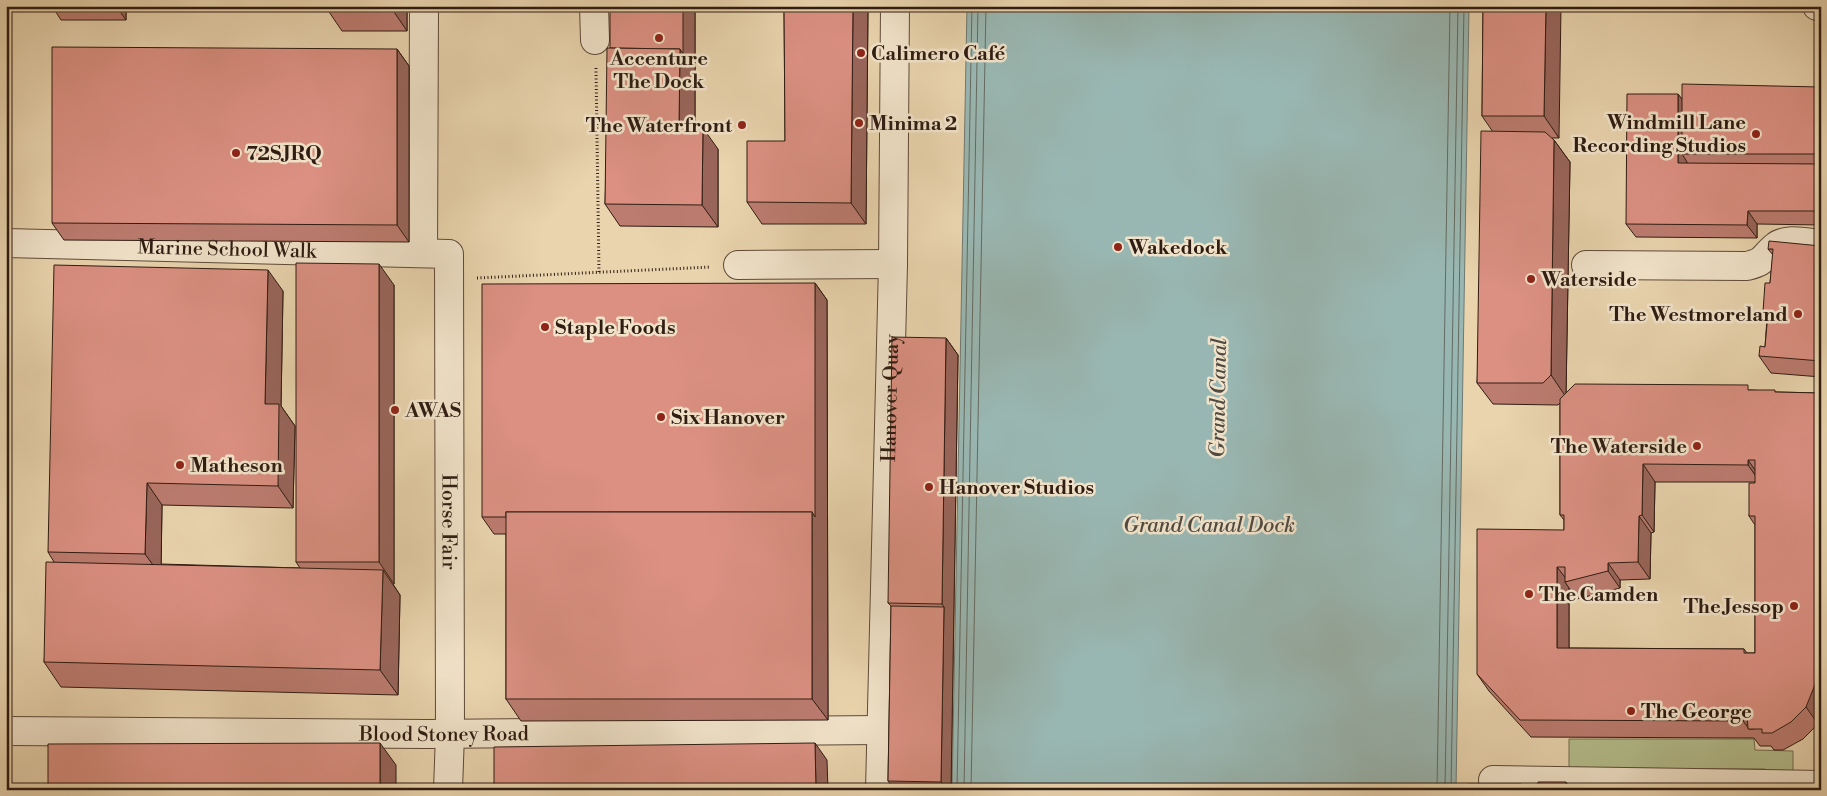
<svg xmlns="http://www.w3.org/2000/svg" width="1827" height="796" viewBox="0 0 1827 796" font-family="'Libre Bodoni',serif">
  <rect width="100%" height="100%" fill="#e9d4ae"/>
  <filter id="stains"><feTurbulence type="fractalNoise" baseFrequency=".004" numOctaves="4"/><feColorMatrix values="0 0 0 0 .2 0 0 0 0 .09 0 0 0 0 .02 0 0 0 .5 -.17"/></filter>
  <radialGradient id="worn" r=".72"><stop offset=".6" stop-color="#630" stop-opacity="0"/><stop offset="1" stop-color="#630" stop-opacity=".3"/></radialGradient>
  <polygon fill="#b4bd8c" stroke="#726c4f" points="1569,739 1754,739 1755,750 1793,751 1793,775 1765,775 1765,769 1569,768"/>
  <polygon fill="#99b7b2" stroke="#6f7972" points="967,6 1469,6 1456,790 952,790"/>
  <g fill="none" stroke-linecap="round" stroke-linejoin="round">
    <g stroke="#646a62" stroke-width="1">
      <polyline points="957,790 972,6"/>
      <polyline points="964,790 978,6"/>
      <polyline points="971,790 986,6"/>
      <polyline points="1437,790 1450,6"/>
      <polyline points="1445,790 1458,6"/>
      <polyline points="1451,790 1464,6"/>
    </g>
    <g stroke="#5e4a39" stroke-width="30">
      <g id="minor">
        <polyline points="594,6 595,40"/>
        <polyline points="1817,6 1821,7"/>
        <path id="s1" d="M6 243 449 254 450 734 448 790"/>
        <polyline points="423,253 424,6"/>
        <polyline points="738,265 893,264"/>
        <path d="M1586 265 1747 266C1766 261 1761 259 1775 247 1785 237 1808 243 1821 244"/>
        <path id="s2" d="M6 731 426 734 880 730"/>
        <polyline points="1493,780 1821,785"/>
        <path id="s3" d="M880 790 893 264 895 6"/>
      </g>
    </g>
    <g stroke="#2f1c12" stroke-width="3" stroke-dasharray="1 2.5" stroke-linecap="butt">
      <polyline points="596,68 599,273"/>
      <polyline points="477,278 711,267"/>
    </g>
    <use href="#minor" stroke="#f1e3ca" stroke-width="28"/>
  </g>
  <g fill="#bc7c70" stroke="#2f1c12" fill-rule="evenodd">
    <polygon points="52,6 126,6 126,20 61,20"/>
    <polygon points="325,6 407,6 407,31 342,31"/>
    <polygon points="695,6 695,127 718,149 718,227 620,226 605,204 610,48"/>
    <polygon points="784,6 868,6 866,224 762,224 747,202 785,141"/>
    <path d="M1483 6 1559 138H1552L1554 140 1570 162 1566 393 1752 390 1777 392 1821 393V717L1818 724 1803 739 1783 750H1774L1771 746H1760L1754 738 1531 737 1489 691 1477 674 1564 530V520L1560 515V403L1558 405 1493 404 1477 383 1493 132 1482 116ZM1655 482H1755L1749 516 1755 525V653H1747L1744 649 1569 648V588L1577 599 1620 588V580L1650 579 1651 533 1654 532Z"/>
    <polygon points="397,49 409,66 409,242 64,240 52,223"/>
    <polygon points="1821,87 1821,225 1757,224 1757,238 1636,237 1626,224 1678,94 1682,100"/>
    <polygon points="1821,246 1821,377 1771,373 1759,356 1765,347 1767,318 1763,312 1770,283 1773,255 1768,249"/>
    <polygon points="815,283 827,300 828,720 521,721 506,699 506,534 494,534 482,517"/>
    <polygon points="394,285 394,584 393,584 400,595 398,695 61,687 44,662 54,562 48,552 283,291 281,406 295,426 293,508 162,505 161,564 300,568 296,562"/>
    <polygon points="946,338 958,355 951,790 891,790 891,785 888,781 891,606 888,603"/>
  </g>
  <g fill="#99655b" stroke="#2f1c12">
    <polygon points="116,6 126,6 126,20"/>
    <polygon points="390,6 407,6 407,31"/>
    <polygon points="683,6 695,6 695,149 679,127 680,49"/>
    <polygon points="853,6 868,6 866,224 851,203"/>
    <polygon points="1546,6 1561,6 1559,138 1544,116"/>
    <polygon points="397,49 409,66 409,242 397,225"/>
    <polygon points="1678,94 1688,107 1682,154 1687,162 1687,176 1678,163"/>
    <polygon points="703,128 718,149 718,227 702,205"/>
    <polygon points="1554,140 1570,162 1566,397 1551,375"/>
    <polygon points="1748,211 1757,224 1757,238 1747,225"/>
    <polygon points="379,264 394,285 394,584 379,562"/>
    <polygon points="268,270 283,291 281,406 295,426 293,508 278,486 265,404"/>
    <polygon points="815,283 827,300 828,720 812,699 812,512"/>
    <polygon points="946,338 958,355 951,790 947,790 941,782 944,607 942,604"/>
    <polygon points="1748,460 1760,477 1760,482 1748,465"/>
    <polygon points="1643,464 1655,482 1654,532 1642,515"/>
    <polygon points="147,483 162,505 161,576 145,554"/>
    <polygon points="1639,516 1651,533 1650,579 1638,562"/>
    <polygon points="1608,563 1620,580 1620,588 1608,571"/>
    <polygon points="1557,567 1568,581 1565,582 1569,588 1569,665 1557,648"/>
    <polygon points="383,570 400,595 398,695 380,670"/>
    <polygon points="1821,602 1821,717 1818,724 1806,707"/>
    <polygon points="1743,713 1754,729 1749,729 1743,721"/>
    <polygon points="380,743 396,765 396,790 380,790"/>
    <polygon points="815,743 827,760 828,790 816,790"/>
    <polygon points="1566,782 1571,790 1566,790"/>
  </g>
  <g fill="#db9082" stroke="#2f1c12" fill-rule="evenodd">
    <polygon points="610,6 683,6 683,54 680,49 610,48"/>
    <polygon points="784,6 853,6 851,203 747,202 747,141 785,141"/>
    <polygon points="1483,6 1546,6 1544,116 1482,116"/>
    <polygon points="52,47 397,49 397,225 52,223"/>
    <polygon points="607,48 680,49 679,127 703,128 702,205 605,204"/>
    <polygon points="1682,84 1821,87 1821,154 1682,154"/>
    <polygon points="1627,94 1678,94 1678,163 1821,164 1821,211 1748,211 1747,225 1626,224"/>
    <polygon points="1481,131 1545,132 1554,140 1551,375 1543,383 1477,383"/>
    <polygon points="1769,241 1821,246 1821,361 1759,356 1760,346 1765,347 1768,313 1763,312 1765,283 1770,283 1773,249 1768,249"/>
    <polygon points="296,263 379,264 379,562 296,562"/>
    <polygon points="54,265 268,270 265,404 279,404 278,486 147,483 145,554 48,552"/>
    <polygon points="815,283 815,517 812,512 506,512 506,517 482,517 482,284"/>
    <polygon points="892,337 946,338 942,604 888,603"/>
    <path d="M1575 384 1748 385V390H1775V392L1821 393V602L1816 682 1806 707 1791 722 1772 733H1762V729H1748L1747 713H1743V721L1520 720 1477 674V529L1564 530V515H1560V399ZM1748 460H1755V483H1749V516H1755V653H1744V649L1557 648V567H1565V582L1608 571V563L1638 562 1639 516 1642 515 1643 464 1748 465Z"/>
    <rect x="506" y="512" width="306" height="187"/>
    <polygon points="46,562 383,570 380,670 44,662"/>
    <polygon points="891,606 944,607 941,782 888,781"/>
    <polygon points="380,743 380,790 48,790 48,744"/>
    <polygon points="815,743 816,790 494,790 494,747"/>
    <polygon points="1538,782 1566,782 1566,790 1468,790 1468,784 1521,784 1521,788 1538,788"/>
    <polygon points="891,785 944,786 944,790 891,790"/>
  </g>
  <g fill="#8f2418" stroke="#f1e3ca" stroke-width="2">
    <circle cx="659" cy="38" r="5"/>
    <circle cx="861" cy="53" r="5"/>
    <circle cx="859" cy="123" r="5"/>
    <circle cx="742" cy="125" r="5"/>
    <circle cx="1756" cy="134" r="5"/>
    <circle cx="236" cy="153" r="5"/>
    <circle cx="1118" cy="247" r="5"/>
    <circle cx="1531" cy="279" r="5"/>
    <circle cx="1798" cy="314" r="5"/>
    <circle cx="545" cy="327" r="5"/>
    <circle cx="395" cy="410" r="5"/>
    <circle cx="661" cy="417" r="5"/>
    <circle cx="1697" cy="446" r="5"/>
    <circle cx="180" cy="465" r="5"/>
    <circle cx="929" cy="487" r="5"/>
    <circle cx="1529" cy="594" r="5"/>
    <circle cx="1794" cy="606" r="5"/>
    <circle cx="1631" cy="711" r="5"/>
  </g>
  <g text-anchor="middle" stroke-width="5" stroke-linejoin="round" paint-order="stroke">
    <g font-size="20" font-weight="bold" fill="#2f1c12" stroke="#f1e3ca" text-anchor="start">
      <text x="871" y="60">Calimero Café</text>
      <text x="659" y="65" text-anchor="middle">Accenture<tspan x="659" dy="23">The Dock</tspan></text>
      <text x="1746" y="129" text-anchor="end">Windmill Lane<tspan x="1746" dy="23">Recording Studios</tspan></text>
      <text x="869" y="130">Minima 2</text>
      <text x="732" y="132" text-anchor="end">The Waterfront</text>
      <text x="246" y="160">72SJRQ</text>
      <text x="1128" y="254">Wakedock</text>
      <text x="1541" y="286">Waterside</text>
      <text x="1788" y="321" text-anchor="end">The Westmoreland</text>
      <text x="555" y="334">Staple Foods</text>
      <text x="405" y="417">AWAS</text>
      <text x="671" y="424">Six Hanover</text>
      <text x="1687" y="453" text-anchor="end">The Waterside</text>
      <text x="190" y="472">Matheson</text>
      <text x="939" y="494">Hanover Studios</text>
      <text x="1539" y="601">The Camden</text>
      <text x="1784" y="613" text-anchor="end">The Jessop</text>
      <text x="1641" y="718">The George</text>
    </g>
    <g font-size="20" fill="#2f1c12" stroke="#f1e3ca">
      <text dy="7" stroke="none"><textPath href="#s1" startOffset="221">Marine School Walk</textPath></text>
      <text dy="7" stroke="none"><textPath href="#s3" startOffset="392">Hanover Quay</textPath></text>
      <text dy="7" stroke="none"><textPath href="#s1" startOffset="711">Horse Fair</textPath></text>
      <text dy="7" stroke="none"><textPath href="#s2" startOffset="438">Blood Stoney Road</textPath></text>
    </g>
    <g font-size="21" font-style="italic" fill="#4f4a42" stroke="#f1e3ca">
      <text transform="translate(1218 398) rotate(-89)" y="7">Grand Canal</text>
      <text x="1209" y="532">Grand Canal Dock</text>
    </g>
  </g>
  <rect width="1827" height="796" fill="none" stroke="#e9d4ae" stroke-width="25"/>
  <rect x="8" y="8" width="1812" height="781" fill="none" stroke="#2f1c12" stroke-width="2.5"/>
  <rect x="12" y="12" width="1802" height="771" fill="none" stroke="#2f1c12"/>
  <rect width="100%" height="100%" filter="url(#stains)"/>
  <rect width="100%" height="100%" fill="url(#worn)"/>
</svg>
